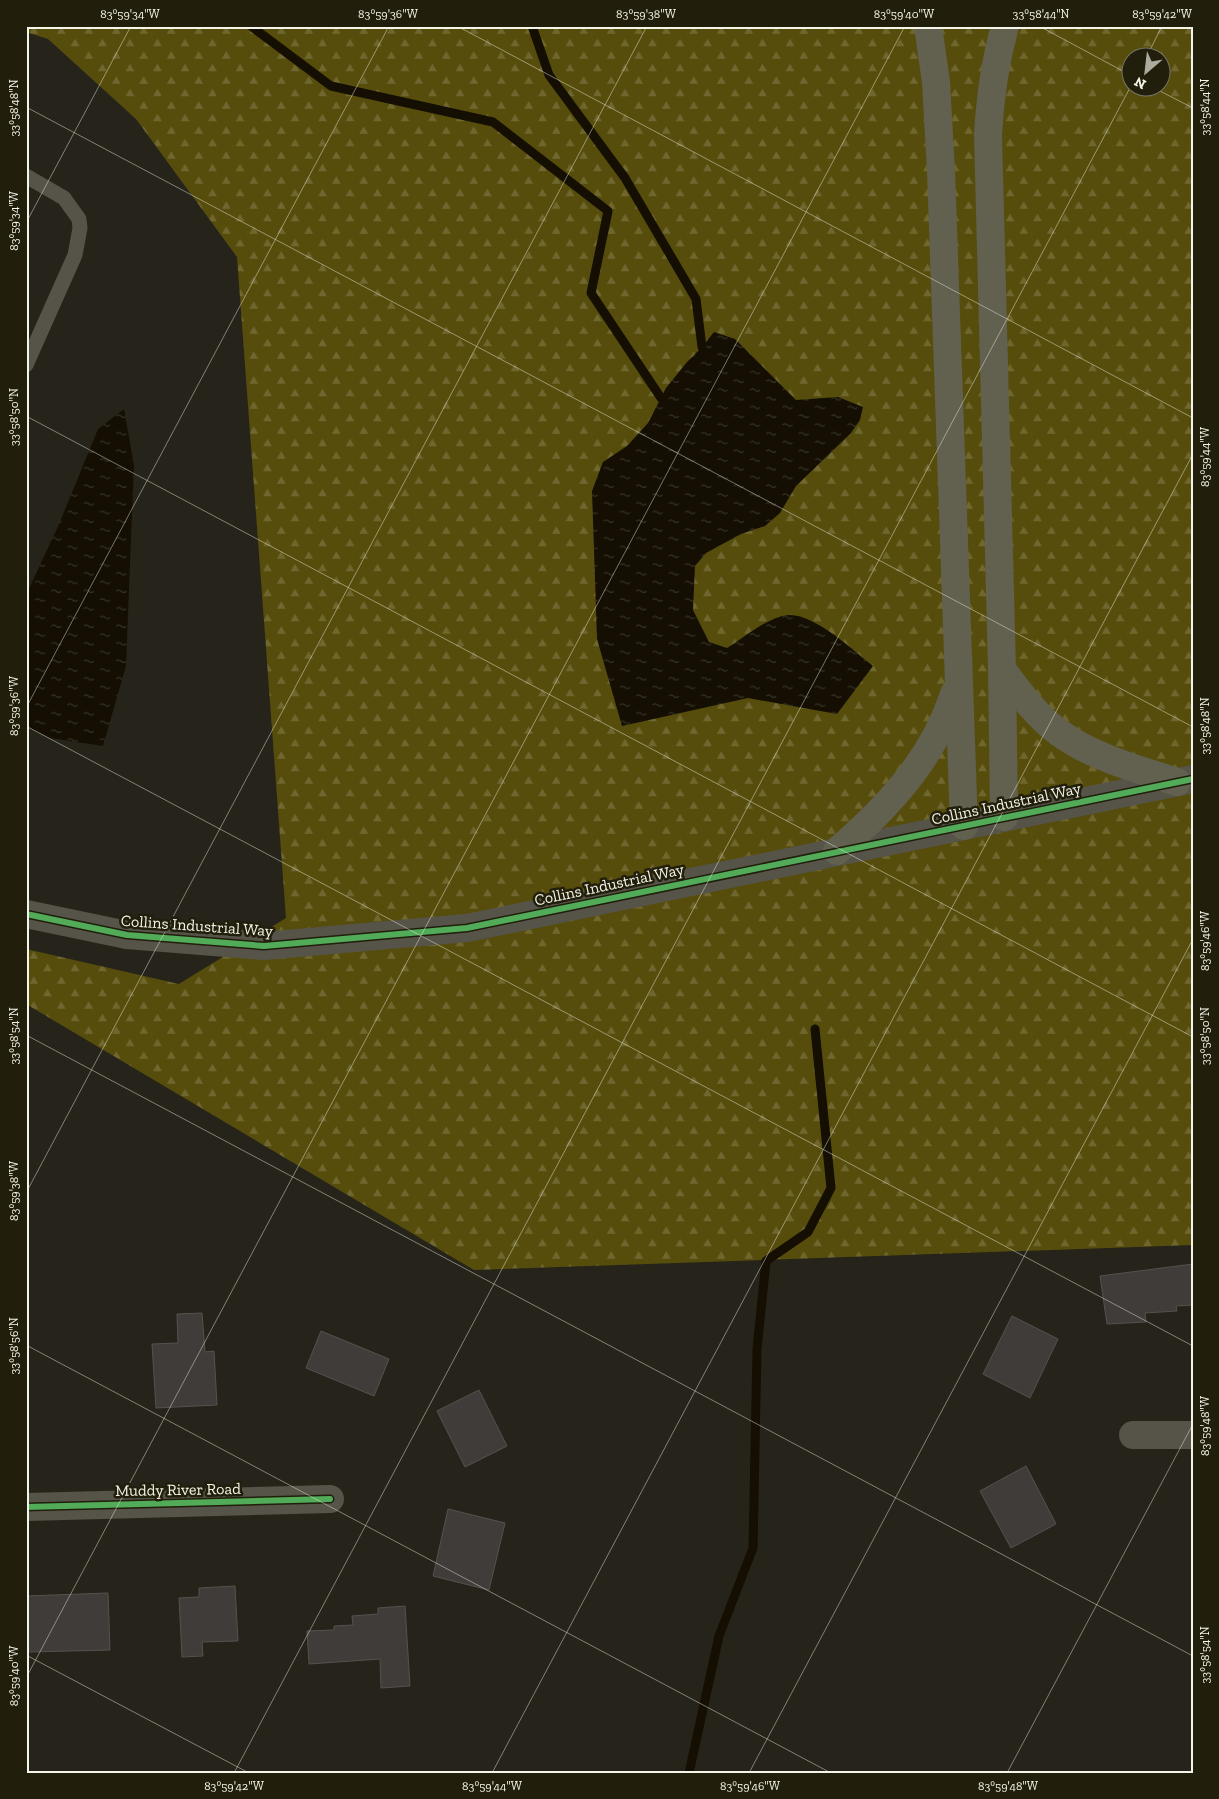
<svg xmlns="http://www.w3.org/2000/svg" width="1219" height="1799" viewBox="0 0 1219 1799" font-family="'Zilla Slab',serif">
  <defs>
    <pattern id="forest-firs" width="22" height="20" patternUnits="userSpaceOnUse" patternTransform="scale(1.25)"><rect width="22" height="20" fill="#564d0c"/><path d="M5 1l3.5 6h-7zM16 11l3.5 6h-7z" fill="#6f672f"/></pattern>
    <pattern id="water-ripples" width="26" height="14" patternUnits="userSpaceOnUse" patternTransform="scale(1.25)"><rect width="26" height="14" fill="#140f02"/><path d="M2 4q2-2 4 0t4 0M15 11q2-2 4 0t4 0" fill="none" stroke="#373327"/></pattern>
  </defs>
  <rect width="100%" height="100%" fill="#26241a"/>
  <path fill="url(#forest-firs)" fill-rule="evenodd" d="M26 26H1193V1245L474 1270 26 1004V949L179 984 286 918 237 257 136 119 48 39 26 32ZM1132 58H1162V88H1132Z"/>
  <g fill="url(#water-ripples)">
    <path d="M714 332 735 339 796 400 838 397 863 407 860 420 851 433 796 486 780 513 765 526 741 534 706 553 695 566 693 610 709 642 727 648C745 637 766 618 788 615 814 613 854 651 873 666L837 714 748 698 622 726 597 639 592 491 603 462 627 446 648 423 666 388 687 362 702 347Z"/>
    <polygon points="124,409 134,465 126,666 103,746 50,738 26,726 26,595 59,524 98,429"/>
  </g>
  <g fill="none" stroke-linecap="round" stroke-linejoin="round">
    <g stroke="#140f02" stroke-width="9">
      <polyline points="251,26 331,86 493,122 608,211 591,293 661,398"/>
      <polyline points="532,26 549,75 625,178 696,299 702,347"/>
      <polyline points="689,1773 719,1636 753,1548 757,1349 766,1261 808,1232 831,1188 815,1029"/>
    </g>
  </g>
  <g fill="#3f3c3a" stroke="#54514f">
    <polygon points="1193,1264 1193,1305 1176,1306 1177,1311 1145,1313 1146,1322 1107,1324 1100,1276"/>
    <polygon points="202,1313 205,1352 214,1351 217,1405 156,1408 152,1344 178,1343 177,1314"/>
    <polygon points="1012,1316 1058,1339 1030,1398 983,1374"/>
    <polygon points="321,1331 389,1359 374,1396 306,1368"/>
    <polygon points="479,1390 507,1446 465,1467 437,1411"/>
    <polygon points="1026,1466 1056,1524 1011,1548 980,1491"/>
    <polygon points="448,1509 505,1523 489,1590 433,1576"/>
    <polygon points="235,1586 238,1641 202,1642 203,1656 182,1657 179,1598 199,1597 199,1588"/>
    <polygon points="108,1593 110,1650 28,1652 26,1596"/>
    <polygon points="405,1606 410,1686 381,1688 380,1659 309,1664 307,1631 334,1630 334,1626 353,1625 352,1616 378,1614 378,1608"/>
  </g>
  <g fill="none" stroke-linecap="round" stroke-linejoin="round">
    <polyline stroke="#565449" stroke-width="15" points="26,176 64,198 79,219 80,228 75,255 26,365"/>
    <g stroke="#565449" stroke-width="28">
      <polyline points="1133,1435 1193,1435"/>
      <polyline points="26,1507 330,1499"/>
    </g>
    <polyline stroke="#565449" stroke-width="28" points="26,914 127,935 264,946 467,928 1193,779"/>
    <g stroke="#62604f" stroke-width="28">
      <polyline points="928,26 936,82 941,171 964,826"/>
      <path d="M1002 669C1019 692 1037 717 1061 734 1095 758 1137 769 1177 782"/>
      <path d="M1004 817 1002 669 988 135C990 98 995 62 1005 26"/>
      <path d="M837 851C888 807 933 759 954 694"/>
    </g>
    <g stroke="#211e0b" stroke-width="9">
      <g id="cycleway">
        <polyline points="26,914 127,935 264,946 467,928 1193,779"/>
        <polyline points="26,1507 330,1499"/>
      </g>
    </g>
    <use href="#cycleway" stroke="#51ab58" stroke-width="6"/>
  </g>
  <path fill="none" stroke="#f5f4e8" stroke-width="1" stroke-opacity="0.45" d="M457 26 1193 418M1039 26 1132 76M1146 58 1162 26M1154 88 1193 108M26 107 1193 727M26 223 131 26M26 416 1193 1037M26 708 389 26M26 726 1193 1346M26 1035 1193 1656M26 1193 647 26M26 1345 831 1773M26 1655 249 1773M26 1678 905 26M234 1773 1132 84M492 1773 1193 454M749 1773 1193 939M1007 1773 1193 1424"/>
  <g text-anchor="middle" stroke-width="5" stroke-linejoin="round" paint-order="stroke">
    <g font-size="16" fill="#f5f4e8" stroke="#211e0b">
      <text transform="translate(1006 803) rotate(-12)" y="6">Collins Industrial Way</text>
      <text transform="translate(609 884) rotate(-12)" y="6">Collins Industrial Way</text>
      <text transform="translate(197 925) rotate(4)" y="6">Collins Industrial Way</text>
      <text transform="translate(178 1489) rotate(-1)" y="6">Muddy River Road</text>
    </g>
  </g>
  <rect width="1219" height="1799" fill="none" stroke="#211e0b" stroke-width="55"/>
  <g transform="translate(1146 72) rotate(208)"><circle r="24" fill="#211e0b" stroke="#767463"/>
  <path d="M0-4L9 19L0 12L-9 19Z" fill="#adaba0"/>
  <text y="-8" font-size="14" font-weight="bold" text-anchor="middle" fill="#f5f4e8">N</text>
  </g>
  <rect x="28" y="28" width="1164" height="1744" fill="none" stroke="#f5f4e8" stroke-width="2"/>
  <g font-size="12" text-anchor="middle" fill="#f5f4e8">
    <text x="130" y="18">83°59'34"W</text>
    <text x="388" y="18">83°59'36"W</text>
    <text x="646" y="18">83°59'38"W</text>
    <text x="904" y="18">83°59'40"W</text>
    <text x="1041" y="18">33°58'44"N</text>
    <text x="1162" y="18">83°59'42"W</text>
    <text transform="translate(1205 107) rotate(-90)" y="4">33°58'44"N</text>
    <text transform="translate(14 108) rotate(-90)" y="4">33°58'48"N</text>
    <text transform="translate(14 221) rotate(-90)" y="4">83°59'34"W</text>
    <text transform="translate(14 417) rotate(-90)" y="4">33°58'50"N</text>
    <text transform="translate(1205 457) rotate(-90)" y="4">83°59'44"W</text>
    <text transform="translate(14 706) rotate(-90)" y="4">83°59'36"W</text>
    <text transform="translate(1205 726) rotate(-90)" y="4">33°58'48"N</text>
    <text transform="translate(1205 941) rotate(-90)" y="4">83°59'46"W</text>
    <text transform="translate(1205 1036) rotate(-90)" y="4">33°58'50"N</text>
    <text transform="translate(14 1036) rotate(-90)" y="4">33°58'54"N</text>
    <text transform="translate(14 1191) rotate(-90)" y="4">83°59'38"W</text>
    <text transform="translate(14 1346) rotate(-90)" y="4">33°58'56"N</text>
    <text transform="translate(1205 1426) rotate(-90)" y="4">83°59'48"W</text>
    <text transform="translate(1205 1655) rotate(-90)" y="4">33°58'54"N</text>
    <text transform="translate(14 1676) rotate(-90)" y="4">83°59'40"W</text>
    <text x="234" y="1790">83°59'42"W</text>
    <text x="492" y="1790">83°59'44"W</text>
    <text x="750" y="1790">83°59'46"W</text>
    <text x="1008" y="1790">83°59'48"W</text>
  </g>
</svg>
